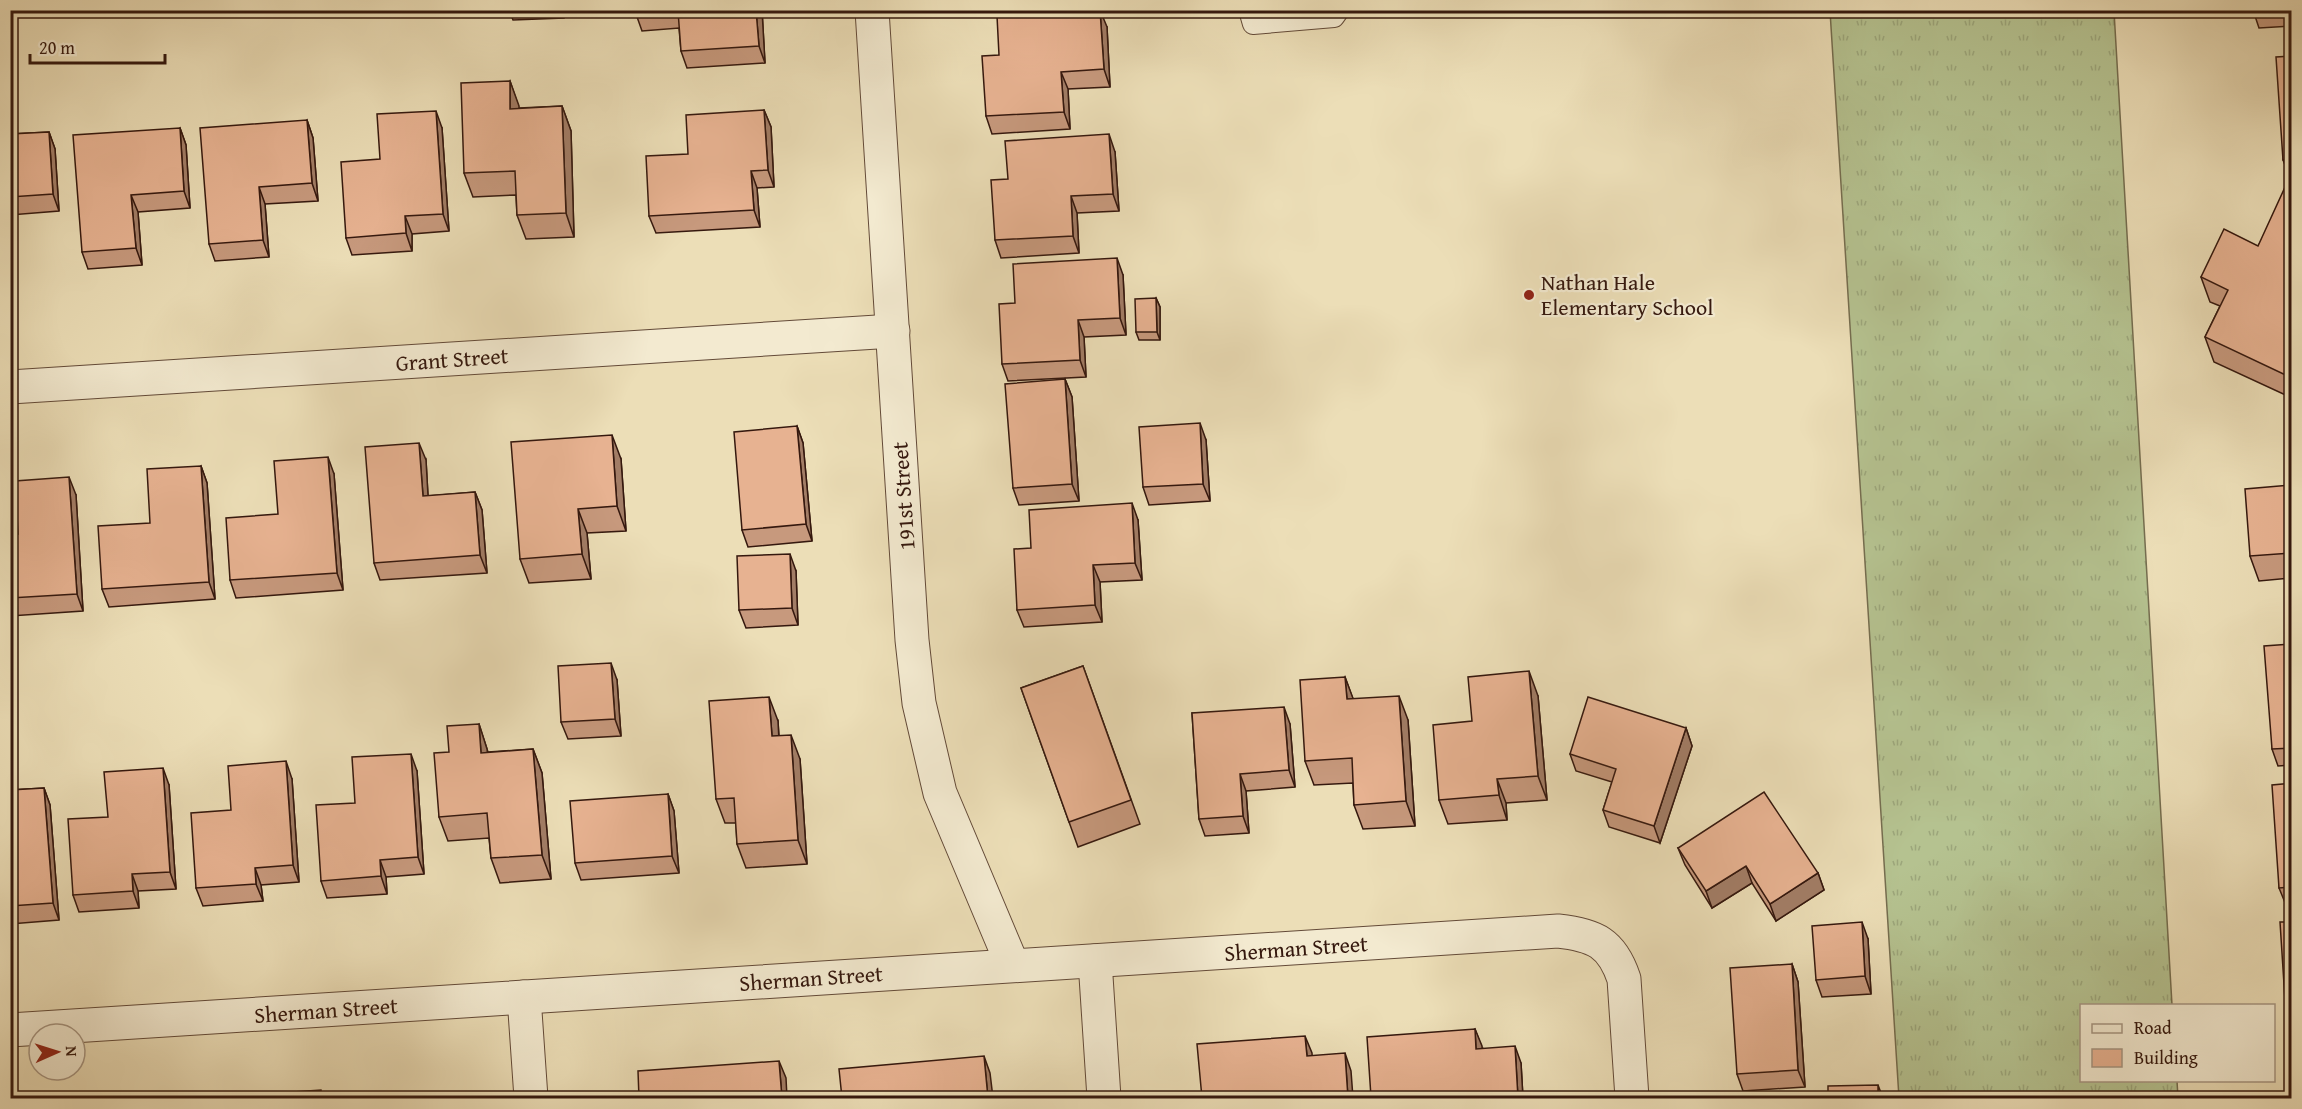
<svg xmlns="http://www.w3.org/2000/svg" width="2302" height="1109" viewBox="0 0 2302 1109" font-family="'Gentium Book Plus',serif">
  <defs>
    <pattern id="grass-tufts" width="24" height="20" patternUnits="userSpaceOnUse" patternTransform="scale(1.5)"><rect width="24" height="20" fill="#b5c290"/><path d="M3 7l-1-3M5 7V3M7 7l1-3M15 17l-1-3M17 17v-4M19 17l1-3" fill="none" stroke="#9ca67b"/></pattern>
  </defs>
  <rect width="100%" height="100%" fill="#ecdeb7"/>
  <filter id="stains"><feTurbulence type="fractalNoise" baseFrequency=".00333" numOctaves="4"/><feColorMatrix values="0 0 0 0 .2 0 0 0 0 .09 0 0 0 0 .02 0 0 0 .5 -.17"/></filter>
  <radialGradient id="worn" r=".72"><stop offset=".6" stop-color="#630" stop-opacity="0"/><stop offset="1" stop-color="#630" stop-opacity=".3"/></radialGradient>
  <polygon fill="url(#grass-tufts)" stroke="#756d4f" stroke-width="1.5" points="1830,11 2114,11 2172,1005 2082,1006 2082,1080 2177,1081 2178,1098 1899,1098"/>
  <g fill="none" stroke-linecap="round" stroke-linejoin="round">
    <g stroke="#634a38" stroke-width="22">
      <polyline id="lane" points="1249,10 1253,24 1334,17 1339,10"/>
    </g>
    <g stroke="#634a38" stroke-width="35">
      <g id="street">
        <polyline points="872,10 912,640 919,703 940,793 1012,964"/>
        <polyline points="10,387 893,331"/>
        <polyline points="1095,961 1104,1098"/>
        <polyline points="524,997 531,1098"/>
        <path d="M10 1030 1558 931C1595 935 1612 943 1624 979L1632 1098"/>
      </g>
    </g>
    <use href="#lane" stroke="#f3ead0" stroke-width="20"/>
    <use href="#street" stroke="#f3ead0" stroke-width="33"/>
  </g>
  <g fill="#c7997d" stroke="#35180e" stroke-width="1.5">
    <polygon points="509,10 563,10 564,18 513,20"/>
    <polygon points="635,10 762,10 765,63 687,68 681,51 679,28 642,31 636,14"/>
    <polygon points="2253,10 2292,10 2292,26 2259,28"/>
    <polygon points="1107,27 1110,87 1068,89 1070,129 992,134 986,116 999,55"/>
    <polygon points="2292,56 2292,178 2290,178 2283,160"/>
    <polygon points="510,81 519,108 562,106 571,131 574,237 526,239 517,215 516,195 473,197 464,173"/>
    <polygon points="764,110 771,127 774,187 757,188 760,227 656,233 649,216 688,154"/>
    <polygon points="307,120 313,138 318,201 265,204 269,257 215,261 209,244"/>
    <polygon points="180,128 186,145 190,208 138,212 142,265 88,269 82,252"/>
    <polygon points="442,128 449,231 412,234 412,251 352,255 346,238 380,159"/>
    <polygon points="49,132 55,149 59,211 10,215 10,134"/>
    <polygon points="1115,152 1119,211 1077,213 1079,253 1001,258 995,240 1008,179"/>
    <polygon points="2292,187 2292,398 2214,362 2205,337 2220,306 2210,302 2201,277 2258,246"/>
    <polygon points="1123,275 1126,335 1084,337 1086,377 1008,381 1002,364 1015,303"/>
    <polygon points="1156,298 1160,307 1160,340 1139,340 1136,332"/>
    <polygon points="1065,379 1072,397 1079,501 1019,505 1013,488"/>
    <polygon points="797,426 803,443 812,541 748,547 742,530"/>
    <polygon points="1206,440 1210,501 1149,505 1143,487"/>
    <polygon points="621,459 626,531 587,533 591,579 529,583 520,559"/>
    <polygon points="426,460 428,496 475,492 482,510 487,573 380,580 374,563"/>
    <polygon points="201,466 207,483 215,599 109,607 102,589 150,523"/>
    <polygon points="334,474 343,590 236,598 230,580 278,514"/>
    <polygon points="2292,485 2292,578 2259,581 2250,556"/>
    <polygon points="76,495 83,611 10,616 10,535 18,534"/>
    <polygon points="1138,520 1142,580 1100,582 1102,622 1024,627 1017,610 1031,548"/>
    <polygon points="796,571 798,625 746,628 739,610"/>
    <polygon points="2292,644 2292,765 2278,766 2272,749"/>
    <polygon points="1083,666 1140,824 1078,847 1021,688"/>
    <polygon points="1345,677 1353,699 1408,720 1415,826 1363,829 1354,805 1353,783 1314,785 1305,761"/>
    <polygon points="617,680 621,736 568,739 561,722"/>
    <polygon points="1538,696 1547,800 1506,803 1507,820 1448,824 1439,800 1472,721"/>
    <polygon points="1192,713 1290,724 1295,787 1246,791 1249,833 1205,836 1199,819"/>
    <polygon points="778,721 779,736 800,759 807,864 746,868 737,844 736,823 725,823 716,799"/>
    <polygon points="479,724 487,749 488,752 533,749 542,773 551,879 500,883 491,858 489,838 448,841 439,817 449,752"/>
    <polygon points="1686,728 1692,746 1660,843 1609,827 1603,810 1612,782 1576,771 1570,754"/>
    <polygon points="417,771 424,874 386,877 387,894 327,898 321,881 355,803"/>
    <polygon points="292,779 299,882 261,885 263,901 203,906 196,888 231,810"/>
    <polygon points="2292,783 2292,905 2286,905 2279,888"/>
    <polygon points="169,785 176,889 138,891 139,908 79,912 73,895 108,817"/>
    <polygon points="44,788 50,805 59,920 10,924 10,790"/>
    <polygon points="668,794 674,811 679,873 581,880 575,863"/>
    <polygon points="1678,848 1818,873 1824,890 1776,921 1752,883 1712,908 1685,865"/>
    <polygon points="2292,922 2292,1044 2287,1031"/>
    <polygon points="1868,939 1871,994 1822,997 1816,980"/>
    <polygon points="1792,964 1798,982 1805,1087 1743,1091 1737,1074"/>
    <polygon points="1475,1029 1482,1048 1521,1063 1523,1098 1372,1098 1371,1097"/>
  </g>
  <g fill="#a27d66" stroke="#35180e" stroke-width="1.5">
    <polygon points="756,10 762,10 765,63 759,46"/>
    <polygon points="1100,10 1107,27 1110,87 1104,69"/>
    <polygon points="1061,72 1068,89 1070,129 1064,112"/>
    <polygon points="510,81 519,106 519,133 510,109"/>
    <polygon points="562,106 571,131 574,237 566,213"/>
    <polygon points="764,110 771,127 774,187 768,170"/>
    <polygon points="436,111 442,128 449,231 443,214"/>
    <polygon points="307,120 313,138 318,201 312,183"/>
    <polygon points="180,128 186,145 190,208 184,191"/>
    <polygon points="49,132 55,149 59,211 53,194"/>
    <polygon points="1109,134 1115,152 1119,211 1113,194"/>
    <polygon points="751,171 757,188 760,227 754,210"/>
    <polygon points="259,187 265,204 269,257 263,240"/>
    <polygon points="131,195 138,212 142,265 136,248"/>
    <polygon points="1071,196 1077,213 1079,253 1073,236"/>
    <polygon points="405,216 412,234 412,251 406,233"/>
    <polygon points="1117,258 1123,275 1126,335 1120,318"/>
    <polygon points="1156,298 1160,307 1160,340 1157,332"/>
    <polygon points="1078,320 1084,337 1086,377 1080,360"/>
    <polygon points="1065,379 1072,397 1079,501 1072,484"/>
    <polygon points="1200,423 1206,440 1210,501 1203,484"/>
    <polygon points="797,426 803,443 812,541 806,524"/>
    <polygon points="612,435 621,459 626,531 617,506"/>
    <polygon points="419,443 426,460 429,513 423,496"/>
    <polygon points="328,457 334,474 343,590 337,573"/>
    <polygon points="201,466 207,483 215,599 209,582"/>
    <polygon points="69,477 76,495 83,611 77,594"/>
    <polygon points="475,492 482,510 487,573 480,555"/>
    <polygon points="1132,503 1138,520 1142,580 1135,563"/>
    <polygon points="578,509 587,533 591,579 582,554"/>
    <polygon points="790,554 796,571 798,625 792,608"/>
    <polygon points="1093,565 1100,582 1102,622 1095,605"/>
    <polygon points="611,663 617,680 621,736 615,719"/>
    <polygon points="1529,671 1538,696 1547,800 1538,776"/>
    <polygon points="1345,677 1354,701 1347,699"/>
    <polygon points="1399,696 1408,720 1415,826 1406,801"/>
    <polygon points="769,697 778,721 780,760 772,736"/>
    <polygon points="1284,707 1290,724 1295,787 1289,770"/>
    <polygon points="479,724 487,749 490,777 481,753"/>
    <polygon points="1686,728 1692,746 1660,843 1654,826"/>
    <polygon points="791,735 800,759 807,864 798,840"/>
    <polygon points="533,749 542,773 551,879 542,855"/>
    <polygon points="411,754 417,771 424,874 418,857"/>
    <polygon points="286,761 292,779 299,882 293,865"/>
    <polygon points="163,768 169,785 176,889 170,872"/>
    <polygon points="1240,774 1246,791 1249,833 1243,816"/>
    <polygon points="1497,779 1506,803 1507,820 1499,795"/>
    <polygon points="44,788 50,805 59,920 53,903"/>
    <polygon points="668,794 674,811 679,873 672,856"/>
    <polygon points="380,860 386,877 387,894 381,876"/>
    <polygon points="1746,866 1752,883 1712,908 1706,891"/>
    <polygon points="255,868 261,885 263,901 256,884"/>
    <polygon points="1818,873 1824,890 1776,921 1770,904"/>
    <polygon points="132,874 138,891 139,908 133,891"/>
    <polygon points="1862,922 1868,939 1871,994 1865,976"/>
    <polygon points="1792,964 1798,982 1805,1087 1798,1070"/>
    <polygon points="1475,1029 1482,1046 1483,1066 1476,1049"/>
    <polygon points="1305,1036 1312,1053 1313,1073 1307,1056"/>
    <polygon points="1515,1046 1521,1063 1523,1098 1518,1098"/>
    <polygon points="1345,1053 1351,1071 1353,1098 1348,1098"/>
    <polygon points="984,1056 990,1073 993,1098 988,1098"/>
    <polygon points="779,1061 786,1078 787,1098 782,1098"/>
    <polygon points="1878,1085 1883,1098 1878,1098"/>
  </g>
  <g fill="#e7b291" stroke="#35180e" stroke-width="1.5">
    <polygon points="635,10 756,10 759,46 681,51 678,11 636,14"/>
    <polygon points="1100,10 1104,69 1061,72 1064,112 986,116 982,56 999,55 997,16"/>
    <polygon points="2292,56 2292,160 2283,160 2276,57"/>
    <polygon points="510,81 510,109 562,106 566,213 517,215 515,171 464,173 461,83"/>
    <polygon points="764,110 768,170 751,171 754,210 649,216 646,156 688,154 686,115"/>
    <polygon points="436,111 443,214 405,216 406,233 346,238 341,162 380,159 377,114"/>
    <polygon points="307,120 312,183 259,187 263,240 209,244 200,128"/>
    <polygon points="180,128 184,191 131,195 136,248 82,252 73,135"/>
    <polygon points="49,132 53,194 10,197 10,134"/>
    <polygon points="1109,134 1113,194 1071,196 1073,236 995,240 991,180 1008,179 1005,141"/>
    <polygon points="2286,185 2292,187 2292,378 2205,337 2228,290 2201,277 2224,229 2258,246"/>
    <polygon points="1117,258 1120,318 1078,320 1080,360 1002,364 999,304 1015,303 1013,264"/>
    <polygon points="1156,298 1157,332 1136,332 1135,299"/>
    <polygon points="1065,379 1072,484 1013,488 1005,384"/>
    <polygon points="1200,423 1203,484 1143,487 1139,427"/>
    <polygon points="797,426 806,524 742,530 734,432"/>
    <polygon points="612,435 617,506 578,509 582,554 520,559 511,442"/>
    <polygon points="419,443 423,496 475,492 480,555 374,563 365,447"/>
    <polygon points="328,457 337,573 230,580 226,518 278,514 274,461"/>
    <polygon points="201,466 209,582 102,589 98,526 150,523 147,469"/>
    <polygon points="69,477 77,594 10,598 10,535 18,534 15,481"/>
    <polygon points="2292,485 2292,553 2250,556 2245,489"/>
    <polygon points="1132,503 1135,563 1093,565 1095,605 1017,610 1014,549 1031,548 1029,510"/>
    <polygon points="790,554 792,608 739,610 737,556"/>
    <polygon points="2292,644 2292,748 2272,749 2264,646"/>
    <polygon points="611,663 615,719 561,722 558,666"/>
    <polygon points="1083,666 1131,800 1069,822 1021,688"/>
    <polygon points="1529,671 1538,776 1497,779 1499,795 1439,800 1433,725 1472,721 1468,677"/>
    <polygon points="1345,677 1347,699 1399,696 1406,801 1354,805 1352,758 1305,761 1300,680"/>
    <polygon points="769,697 772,736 791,735 798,840 737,844 734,798 716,799 709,701"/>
    <polygon points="1588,697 1686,728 1654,826 1603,810 1616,769 1570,754"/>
    <polygon points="1284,707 1289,770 1240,774 1243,816 1199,819 1192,713"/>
    <polygon points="479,724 481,753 533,749 542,855 491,858 487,813 439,817 434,753 449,752 447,726"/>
    <polygon points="411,754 418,857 380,860 381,876 321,881 316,805 355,803 352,757"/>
    <polygon points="286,761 293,865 255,868 256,884 196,888 191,813 231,810 228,766"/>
    <polygon points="163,768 170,872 132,874 133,891 73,895 68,819 108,817 104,772"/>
    <polygon points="2292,783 2292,887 2279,888 2272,785"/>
    <polygon points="44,788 53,903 10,906 10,790"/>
    <polygon points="1764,792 1818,873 1770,904 1746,866 1706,891 1678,848"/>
    <polygon points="668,794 672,856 575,863 570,801"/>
    <polygon points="1862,922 1865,976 1816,980 1812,926"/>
    <polygon points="2280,922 2292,922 2292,1031 2287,1031"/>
    <polygon points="1792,964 1798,1070 1737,1074 1730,968"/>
    <polygon points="1475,1029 1476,1049 1515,1046 1518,1098 1420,1098 1420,1094 1371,1097 1367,1037"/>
    <polygon points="1305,1036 1307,1056 1345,1053 1348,1098 1202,1098 1197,1044"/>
    <polygon points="984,1056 988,1098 842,1098 839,1069"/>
    <polygon points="779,1061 782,1098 639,1098 638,1071"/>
    <polygon points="1878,1085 1878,1098 1828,1098 1828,1086"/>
    <polygon points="321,1090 322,1098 265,1098 264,1094"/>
    <polygon points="419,1094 419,1098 358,1098 358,1096"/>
  </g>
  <circle fill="#8f2418" stroke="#f3ead0" stroke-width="2" cx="1529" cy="295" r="6"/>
  <g text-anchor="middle" stroke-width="4.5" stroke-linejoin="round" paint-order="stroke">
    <g font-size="22" fill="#35180e" stroke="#f3ead0" text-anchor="start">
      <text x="1541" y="290">Nathan Hale<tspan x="1541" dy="25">Elementary School</tspan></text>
    </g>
    <g font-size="22" fill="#35180e" stroke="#f3ead0">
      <text transform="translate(452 359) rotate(-4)" y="8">Grant Street</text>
      <text transform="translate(903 496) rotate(-94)" y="8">191st Street</text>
      <text transform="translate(1296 948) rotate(-4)" y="8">Sherman Street</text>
      <text transform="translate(811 978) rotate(-4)" y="8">Sherman Street</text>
      <text transform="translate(326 1010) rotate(-4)" y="8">Sherman Street</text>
    </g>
  </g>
  <rect width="2302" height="1109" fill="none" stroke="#ecdeb7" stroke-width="36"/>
  <rect x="12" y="12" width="2278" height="1085" fill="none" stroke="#35180e" stroke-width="3"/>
  <rect x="18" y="18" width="2266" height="1073" fill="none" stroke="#35180e" stroke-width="1.5"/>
  <rect x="2080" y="1004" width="195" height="78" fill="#f3ead0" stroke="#a79682" stroke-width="1.5"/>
  <rect x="2092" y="1024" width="30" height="9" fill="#f3ead0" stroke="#a79682" stroke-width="1.5"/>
  <text x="2134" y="1034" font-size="18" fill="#35180e">Road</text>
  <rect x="2092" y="1049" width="30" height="18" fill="#e7b291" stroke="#a79682" stroke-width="1.5"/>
  <text x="2134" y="1064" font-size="18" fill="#35180e">Building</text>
  <g transform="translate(57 1052) rotate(87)"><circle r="28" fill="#f3ead0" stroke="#a79682" stroke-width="1.5"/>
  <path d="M0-4.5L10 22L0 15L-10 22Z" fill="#8f2418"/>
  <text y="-9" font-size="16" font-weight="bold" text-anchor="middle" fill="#35180e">N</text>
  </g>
  <path d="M30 54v9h135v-9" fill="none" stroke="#35180e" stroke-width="3"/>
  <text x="39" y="54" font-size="18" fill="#35180e" stroke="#f3ead0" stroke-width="4.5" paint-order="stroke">20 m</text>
  <rect width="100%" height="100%" filter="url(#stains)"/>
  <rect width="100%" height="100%" fill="url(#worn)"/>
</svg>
